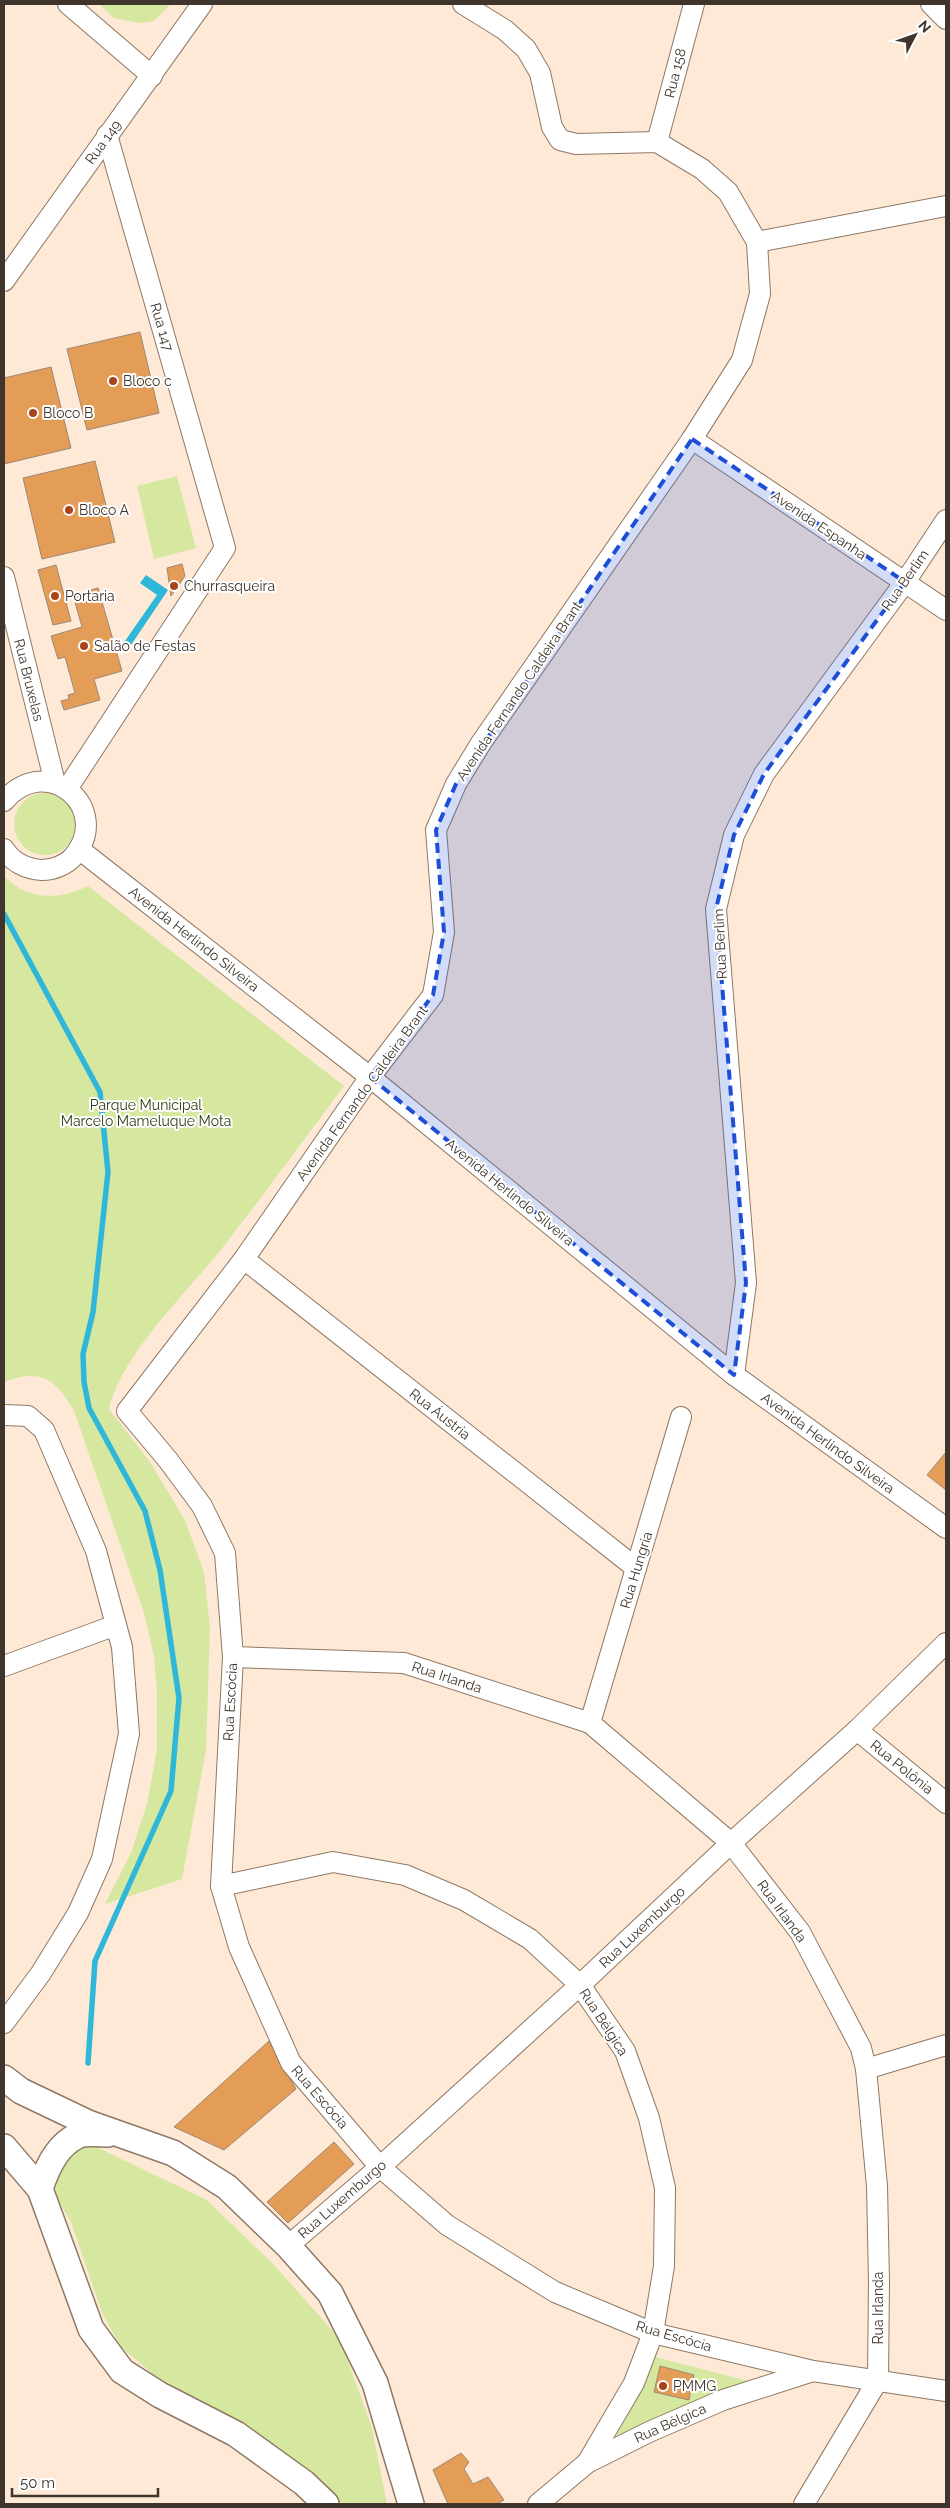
<svg xmlns="http://www.w3.org/2000/svg" width="950" height="2508" viewBox="0 0 950 2508" font-family="Raleway,sans-serif">
  <rect width="100%" height="100%" fill="#fee9d7"/>
  <g fill="#d6e8a0">
    <polygon points="99,4 171,4 154,21 140,23 114,18"/>
    <polygon points="177,476 196,548 154,559 137,486"/>
    <circle cx="45" cy="824" r="31"/>
    <path d="M4 876C28 901 59 900 88 886L344 1086C303 1141 262 1197 220 1251 186 1293 120 1357 109 1409L150 1462 185 1520 204 1572 210 1627 206 1750 182 1879 105 1904 131 1853 147 1804 157 1749V1692L154 1656 144 1613 74 1411C56 1379 41 1368 4 1382Z"/>
    <path d="M90 2144 207 2200 274 2265 340 2339 372 2428 387 2504H342L322 2481 251 2432 153 2374 121 2347 102 2313 71 2222 51 2189C60 2162 64 2155 90 2144Z"/>
    <polygon points="655,2357 752,2382 669,2412 615,2439"/>
  </g>
  <polygon fill="#2fb7da" points="146,575 168,590 131,645 125,641 157,595 140,583"/>
  <g fill="none" stroke-linecap="round" stroke-linejoin="round">
    <polyline stroke="#2fb7da" stroke-width="5.5" points="4,914 100,1092 108,1172 93,1312 83,1354 84,1382 89,1408 145,1511 160,1570 179,1698 171,1791 95,1961 88,2063"/>
  </g>
  <g fill="#e49d57" stroke="#9e8773">
    <polygon points="140,332 159,413 87,430 67,349"/>
    <polygon points="51,367 71,448 4,464 4,378"/>
    <polygon points="95,461 115,542 42,559 23,478"/>
    <polygon points="182,564 185,576 171,596 167,568"/>
    <polygon points="56,565 71,621 53,625 38,570"/>
    <polygon points="98,588 122,671 94,679 100,700 64,710 61,701 69,699 68,695 75,693 65,657 58,659 51,636 82,627 73,595"/>
    <polygon points="946,1452 946,1490 927,1475"/>
    <polygon points="269,2041 296,2089 224,2150 174,2127"/>
    <polygon points="334,2142 354,2164 288,2223 267,2202"/>
    <polygon points="660,2366 694,2375 689,2400 654,2392"/>
    <polygon points="461,2453 469,2462 464,2469 473,2484 488,2477 504,2500 497,2504 448,2504 433,2470"/>
  </g>
  <g fill="none" stroke-linecap="round" stroke-linejoin="round">
    <g stroke="#8f7864" stroke-width="22">
      <g id="minor">
        <polyline points="68,4 152,76"/>
        <polyline points="463,4 505,30 526,49 540,73 552,127 560,140 576,144 657,142 702,169 728,192 757,242 760,294 742,360 692,439 481,743 456,784 436,830 444,932 433,995 370,1077 244,1259 127,1411 168,1460 202,1506 225,1553 233,1657 221,1886 239,1947 291,2063 380,2167 447,2225 555,2292 653,2333 813,2371 946,2391"/>
        <polyline points="931,4 946,19"/>
        <polyline points="657,142 694,4"/>
        <polyline points="757,242 946,206"/>
        <polyline points="4,281 202,4"/>
        <polyline points="692,439 946,610"/>
        <polyline points="4,577 55,783"/>
        <polyline points="67,789 225,548 107,135"/>
        <path d="M4 801C48 750 114 810 73 857 66 865 53 870 42 870 26 869 12 862 4 849"/>
        <polyline points="79,849 370,1077 734,1375 946,1528"/>
        <polyline points="244,1259 636,1568"/>
        <polyline points="734,1375 746,1283 716,909 734,835 764,774 905,582 946,520"/>
        <polyline points="4,1415 28,1416 44,1430 96,1551 122,1647 129,1734 102,1859 78,1913 41,1973 4,2023"/>
        <polyline points="233,1657 404,1663 590,1723 731,1843 800,1932 861,2048 866,2069 877,2186 879,2281 878,2380 804,2504"/>
        <polyline points="4,1666 116,1625"/>
        <polyline points="590,1723 681,1417"/>
        <polyline points="857,1730 946,1803"/>
        <polyline points="221,1886 333,1862 405,1875 464,1900 530,1939 580,1985 625,2051 649,2118 665,2188 664,2266 653,2333 634,2383 587,2463"/>
        <polyline points="866,2069 946,2045"/>
        <polyline points="288,2246 380,2167 580,1985 731,1843 857,1730 946,1643"/>
        <polyline points="538,2504 587,2463 649,2432 723,2400 813,2371"/>
      </g>
    </g>
    <g stroke="#8f7864" stroke-width="28">
      <g id="tertiary">
        <polyline points="4,2078 21,2091 88,2123 173,2153 227,2187 288,2246 330,2293 375,2383 411,2504"/>
        <polyline points="4,2147 40,2189 91,2329 122,2371 160,2395 236,2434 304,2483 326,2504"/>
        <path d="M40 2189C46 2170 57 2145 77 2136 84 2132 99 2134 108 2134"/>
      </g>
    </g>
    <use href="#minor" stroke="#fff" stroke-width="20"/>
    <use href="#tertiary" stroke="#fff" stroke-width="25"/>
  </g>
  <path fill="#1d4ed8" fill-opacity="0.2" stroke="#1d4ed8" stroke-width="4" stroke-dasharray="10 6" stroke-linejoin="round" d="M692 439 905 582 764 774 734 835 716 909 746 1283 734 1375 370 1077 433 995 444 932 436 830 456 784Z"/>
  <g fill="#a9431a" stroke="#fff" stroke-width="2">
    <circle cx="113" cy="381" r="5"/>
    <circle cx="33" cy="413" r="5"/>
    <circle cx="69" cy="510" r="5"/>
    <circle cx="174" cy="586" r="5"/>
    <circle cx="55" cy="596" r="5"/>
    <circle cx="84" cy="646" r="5"/>
    <circle cx="663" cy="2386" r="5"/>
  </g>
  <g text-anchor="middle" stroke-width="4" stroke-linejoin="round" paint-order="stroke">
    <g font-size="14" fill="#3f352c" stroke="#fff">
      <text transform="translate(675 73) rotate(-76)" y="5">Rua 158</text>
      <text transform="translate(103 142) rotate(-54)" y="5">Rua 149</text>
      <text transform="translate(162 327) rotate(74)" y="5">Rua 147</text>
      <text transform="translate(819 525) rotate(34)" y="5">Avenida Espanha</text>
      <text transform="translate(905 580) rotate(-55)" y="5">Rua Berlim</text>
      <text transform="translate(29 680) rotate(76)" y="5">Rua Bruxelas</text>
      <text transform="translate(519 691) rotate(-56)" y="5">Avenida Fernando Caldeira Brant</text>
      <text transform="translate(194 939) rotate(38)" y="5">Avenida Herlindo Silveira</text>
      <text transform="translate(720 944) rotate(-93)" y="5">Rua Berlim</text>
      <text transform="translate(362 1093) rotate(-54)" y="5">Avenida Fernando Caldeira Brant</text>
      <text transform="translate(510 1192) rotate(39)" y="5">Avenida Herlindo Silveira</text>
      <text transform="translate(440 1414) rotate(38)" y="5">Rua Áustria</text>
      <text transform="translate(828 1443) rotate(36)" y="5">Avenida Herlindo Silveira</text>
      <text transform="translate(636 1570) rotate(-73)" y="5">Rua Hungria</text>
      <text transform="translate(447 1677) rotate(18)" y="5">Rua Irlanda</text>
      <text transform="translate(230 1702) rotate(-87)" y="5">Rua Escócia</text>
      <text transform="translate(902 1767) rotate(39)" y="5">Rua Polônia</text>
      <text transform="translate(782 1911) rotate(54)" y="5">Rua Irlanda</text>
      <text transform="translate(642 1927) rotate(-43)" y="5">Rua Luxemburgo</text>
      <text transform="translate(604 2022) rotate(57)" y="5">Rua Bélgica</text>
      <text transform="translate(320 2097) rotate(49)" y="5">Rua Escócia</text>
      <text transform="translate(342 2199) rotate(-41)" y="5">Rua Luxemburgo</text>
      <text transform="translate(878 2308) rotate(-90)" y="5">Rua Irlanda</text>
      <text transform="translate(674 2336) rotate(16)" y="5">Rua Escócia</text>
      <text transform="translate(670 2423) rotate(-24)" y="5">Rua Bélgica</text>
    </g>
    <g font-size="14" fill="#3f352c" stroke="#fff" text-anchor="start">
      <text x="123" y="386">Bloco c</text>
      <text x="43" y="418">Bloco B</text>
      <text x="79" y="515">Bloco A</text>
      <text x="184" y="591">Churrasqueira</text>
      <text x="65" y="601">Portaria</text>
      <text x="94" y="651">Salão de Festas</text>
      <text x="673" y="2391">PMMG</text>
    </g>
    <g font-size="14" fill="#343d16" stroke="#fff">
      <text x="146" y="1110">Parque Municipal<tspan x="146" dy="16">Marcelo Mameluque Mota</tspan></text>
    </g>
  </g>
  <rect width="950" height="2508" fill="none" stroke="#3f352c" stroke-width="10"/>
  <g transform="translate(915 35) rotate(49)" stroke="#ffffff" stroke-width="4" paint-order="stroke">
  <path d="M0-4L9 19L0 12L-9 19Z" fill="#3f352c"/>
  <text y="-8" font-size="14" font-weight="bold" text-anchor="middle" fill="#3f352c">N</text>
  </g>
  <path d="M12 2488v8h146v-8" fill="none" stroke="#3f352c" stroke-width="2.5"/>
  <text x="20" y="2488" font-size="15" fill="#3f352c" stroke="#ffffff" stroke-width="4" paint-order="stroke">50 m</text>
</svg>
